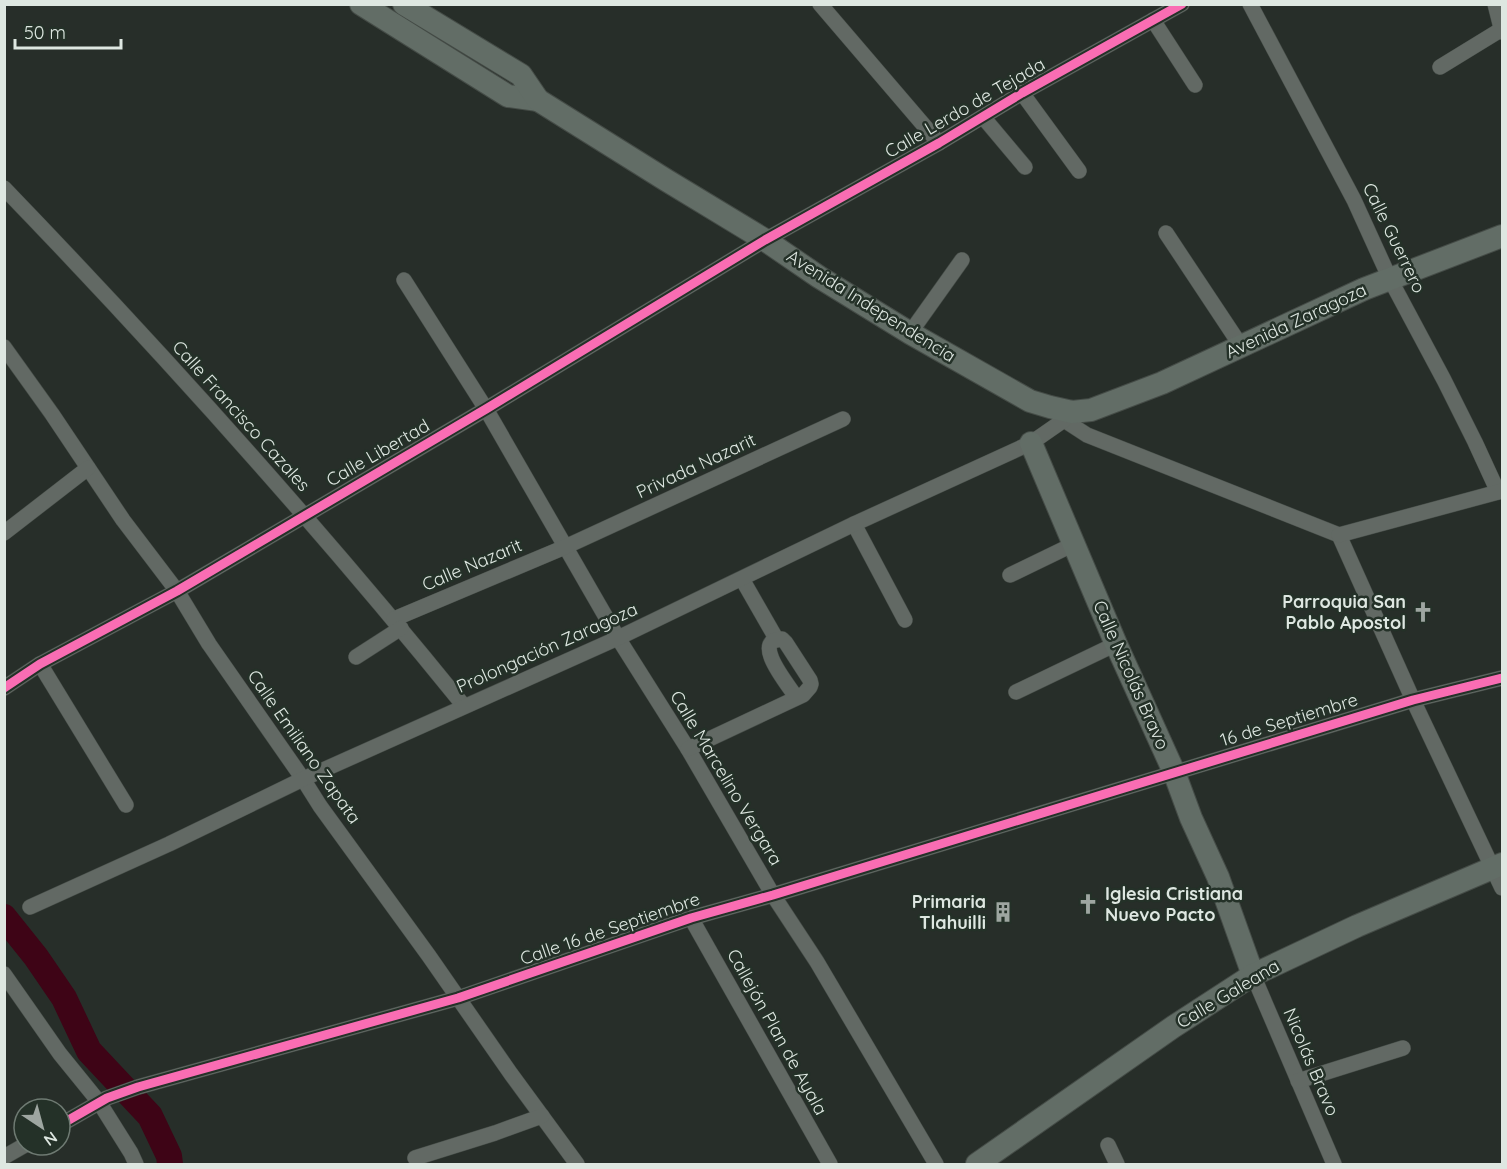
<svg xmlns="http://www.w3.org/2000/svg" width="1507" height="1169" viewBox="0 0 1507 1169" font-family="Quicksand,sans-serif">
  <rect width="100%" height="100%" fill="#272e29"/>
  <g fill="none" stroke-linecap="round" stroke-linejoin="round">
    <polyline stroke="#3e0416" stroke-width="26" points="4,917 36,957 64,998 89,1051 150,1116 169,1156 170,1164"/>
    <g stroke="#454c47" stroke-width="16">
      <g id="minor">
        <polyline points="820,4 939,143"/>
        <polyline points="1250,4 1354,200 1390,279 1444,380 1475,442 1498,492"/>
        <polyline points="1495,4 1502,32"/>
        <polyline points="1153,20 1195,85"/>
        <polyline points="1440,67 1502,29"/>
        <polyline points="1022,93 1079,171"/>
        <polyline points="983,117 1025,167"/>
        <path d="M4 188C164 354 319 527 464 706"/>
        <polyline points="1166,233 1241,346"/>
        <polyline points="404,280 486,409 618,638 688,749 773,895 817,962 936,1164"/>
        <polyline points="910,333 962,260"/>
        <polyline points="4,347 52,414 123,520 177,591 209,644 303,779 320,806 429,956 511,1074 577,1164"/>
        <polyline points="1064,420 1087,435 1339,535"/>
        <polyline points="854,524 905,620"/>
        <polyline points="4,533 88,468"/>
        <polyline points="1339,535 1413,700 1502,888"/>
        <polyline points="1339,535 1502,491"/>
        <polyline points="1010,575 1074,544"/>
        <polyline points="742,579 777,640"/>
        <polyline points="394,619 565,547 843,419"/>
        <polyline points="356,657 401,628"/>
        <polyline points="40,664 126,805"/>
        <polyline points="4,688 40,664 177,591 486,409 765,240 939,143 1022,93 1182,4"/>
        <polyline points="1016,692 1116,644"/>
        <path d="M688 749 803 695 810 687 811 684 810 680 786 643 782 639C749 639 790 687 796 697"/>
        <polyline points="30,907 169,844 303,779 618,638 854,524 1031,443 1064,420 1072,412"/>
        <polyline points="691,918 830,1164"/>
        <polyline points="4,974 60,1054 99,1102 131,1153 136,1164"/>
        <polyline points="1253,975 1334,1164"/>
        <polyline points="1298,1081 1403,1048"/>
        <polyline points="60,1125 107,1098 138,1087 458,998 691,918 773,895 1413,700 1502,678"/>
        <polyline points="1108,1145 1117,1164"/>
        <polyline points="4,1157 25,1145"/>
        <polyline points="415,1158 495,1133 542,1116"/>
      </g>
    </g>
    <g stroke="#454c47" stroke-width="24">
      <g id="secondary">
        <polyline points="361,4 508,96 538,100"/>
        <polyline points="404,4 521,75 538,100 666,180 765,240 819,277 910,333 1030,401 1050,407 1072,412 1091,410 1162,383 1364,289 1502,236"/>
        <polyline points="1031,443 1116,644 1174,772 1191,818 1218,877 1253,975"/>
        <polyline points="977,1164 1173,1027 1253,975 1357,926 1502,864"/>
      </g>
    </g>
    <use href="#minor" stroke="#626964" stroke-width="15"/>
    <use href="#secondary" stroke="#626d66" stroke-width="22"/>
    <g stroke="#243128" stroke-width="13">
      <g id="cycleway">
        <polyline points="4,688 40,664 177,591 486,409 765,240 939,143 1022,93 1182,4"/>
        <polyline points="60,1125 107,1098 138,1087 458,998 691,918 773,895 1413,700 1502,678"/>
      </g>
    </g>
    <use href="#cycleway" stroke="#f96db3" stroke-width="9"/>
  </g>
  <defs>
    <g id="church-bare" transform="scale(1.62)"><path d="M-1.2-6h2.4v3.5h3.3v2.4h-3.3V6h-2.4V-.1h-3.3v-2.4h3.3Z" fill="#9ea6a1" stroke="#243128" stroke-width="2.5" paint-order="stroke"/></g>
    <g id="building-bare" transform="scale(1.62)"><path d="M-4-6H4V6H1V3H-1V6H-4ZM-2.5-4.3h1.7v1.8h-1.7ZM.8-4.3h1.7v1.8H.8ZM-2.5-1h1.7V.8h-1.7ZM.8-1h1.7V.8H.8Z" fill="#9ea6a1" stroke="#243128" stroke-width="2.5" paint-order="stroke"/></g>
  </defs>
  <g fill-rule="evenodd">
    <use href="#church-bare" x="1423" y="612"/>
    <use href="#church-bare" x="1088" y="904"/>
    <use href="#building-bare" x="1003" y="912"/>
  </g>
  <g text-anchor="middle" stroke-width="5" stroke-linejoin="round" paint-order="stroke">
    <g font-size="18" fill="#dee7e1" stroke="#243128">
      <text transform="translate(965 108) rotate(-30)" y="6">Calle Lerdo de Tejada</text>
      <text transform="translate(1394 238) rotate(64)" y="6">Calle Guerrero</text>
      <text transform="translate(871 306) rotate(32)" y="6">Avenida Independencia</text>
      <text transform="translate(1296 321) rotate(-25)" y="6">Avenida Zaragoza</text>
      <text transform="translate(241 416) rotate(48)" y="6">Calle Francisco Cazales</text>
      <text transform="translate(378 453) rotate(-30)" y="6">Calle Libertad</text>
      <text transform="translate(696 466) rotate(-25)" y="6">Privada Nazarit</text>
      <text transform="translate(472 565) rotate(-23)" y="6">Calle Nazarit</text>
      <text transform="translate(547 648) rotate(-24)" y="6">Prolongación Zaragoza</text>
      <text transform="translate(1131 675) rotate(66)" y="6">Calle Nicolás Bravo</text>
      <text transform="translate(1289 720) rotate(-17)" y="6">16 de Septiembre</text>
      <text transform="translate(304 747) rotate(55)" y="6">Calle Emiliano Zapata</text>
      <text transform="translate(726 778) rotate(59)" y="6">Calle Marcelino Vergara</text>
      <text transform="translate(610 929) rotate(-19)" y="6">Calle 16 de Septiembre</text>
      <text transform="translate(1228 994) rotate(-31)" y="6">Calle Galeana</text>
      <text transform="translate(777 1032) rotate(61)" y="6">Callejón Plan de Ayala</text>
      <text transform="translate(1311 1062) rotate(67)" y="6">Nicolás Bravo</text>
    </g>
    <g font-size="18" font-weight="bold" fill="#dee7e1" stroke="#243128" text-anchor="end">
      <text x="1406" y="608">Parroquia San<tspan x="1406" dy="21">Pablo Apostol</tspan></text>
      <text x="1105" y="900" text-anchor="start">Iglesia Cristiana<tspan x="1105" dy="21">Nuevo Pacto</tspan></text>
      <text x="986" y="908">Primaria<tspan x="986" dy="21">Tlahuilli</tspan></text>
    </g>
  </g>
  <rect width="1507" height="1169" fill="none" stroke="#dee7e1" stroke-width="12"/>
  <g transform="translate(42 1127) rotate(144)"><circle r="28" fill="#243128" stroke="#6e7a72" stroke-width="1.5"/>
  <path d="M0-4.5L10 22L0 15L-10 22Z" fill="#9ea6a1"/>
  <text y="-9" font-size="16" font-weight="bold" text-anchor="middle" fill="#dee7e1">N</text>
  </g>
  <path d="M15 39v9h106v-9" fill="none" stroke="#dee7e1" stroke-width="3"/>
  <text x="24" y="39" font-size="18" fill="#dee7e1" stroke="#243128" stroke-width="4.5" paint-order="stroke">50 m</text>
</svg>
